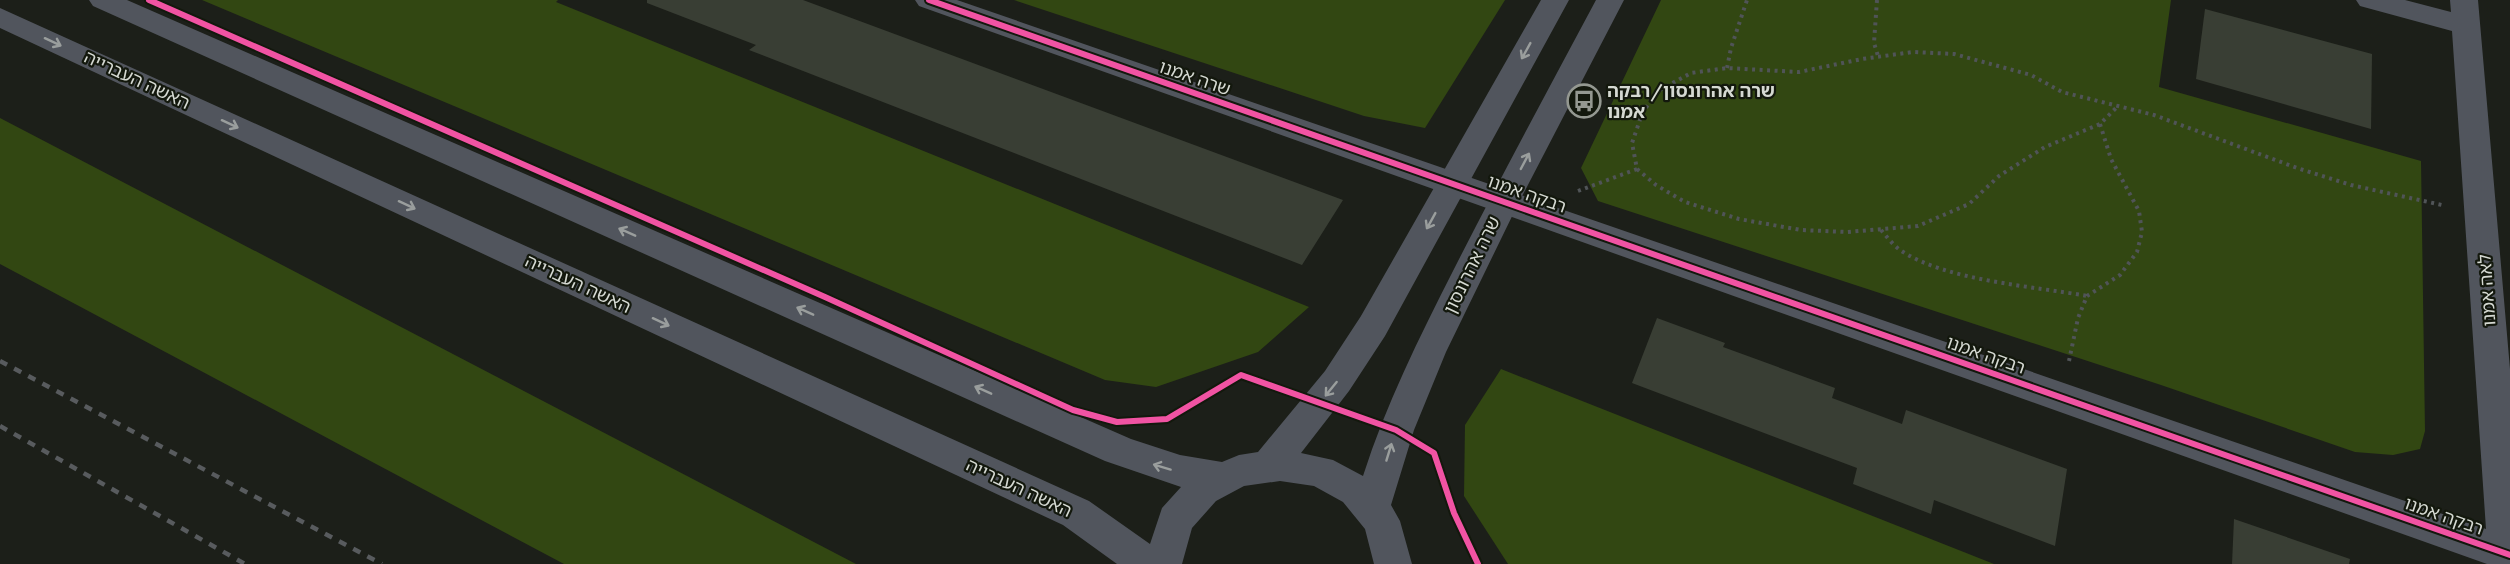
<svg xmlns="http://www.w3.org/2000/svg" width="2510" height="564" viewBox="0 0 2510 564" font-family="Lora,'Noto Sans Hebrew',serif">
  <rect width="100%" height="100%" fill="#1c1f19"/>
  <g fill="#324712">
    <polygon points="202,0 558,0 556,2 1309,307 1258,352 1156,387 1105,380"/>
    <polygon points="1014,0 1505,0 1425,128 1364,116"/>
    <polygon points="1661,0 2171,0 2159,87 2421,161 2425,431 2420,449 2393,455 2355,452 2161,385 1598,201 1581,168"/>
    <polygon points="0,118 856,564 564,564 0,264"/>
    <polygon points="1501,369 1994,564 1508,564 1464,496 1465,425"/>
  </g>
  <g fill="#393e34">
    <polygon points="647,0 803,0 1343,200 1302,265 749,50 756,45 647,3"/>
    <polygon points="2205,9 2372,54 2371,129 2196,79"/>
    <polygon points="1657,318 1725,343 1723,347 1835,388 1832,398 1902,424 1906,410 2067,469 2055,546 1934,500 1931,514 1853,484 1857,468 1632,383"/>
    <polygon points="2234,519 2350,559 2349,564 2232,564"/>
  </g>
  <g fill="none" stroke-linecap="round" stroke-linejoin="round">
    <g stroke="#505457" stroke-width="4" stroke-dasharray="3 4.5" stroke-linecap="butt">
      <polyline points="1877,0 1874,43 1878,56"/>
      <polyline points="1727,68 1731,48 1747,0"/>
      <polyline points="1637,169 1656,185 1685,202 1739,219 1801,230 1847,232 1918,226 1969,204 1999,176 2045,147 2100,124 2117,107"/>
      <polyline points="1578,191 1637,169 1632,143 1642,114 1656,92 1691,73 1727,68 1799,72 1862,59 1913,52 1954,54 2031,75 2062,92 2154,115 2297,168 2351,185 2442,205"/>
      <path d="M1881 230C1887 237 1893 245 1900 250 1946 281 2033 286 2087 296"/>
      <polyline points="2069,361 2078,318 2087,296 2120,275 2137,252 2142,232 2139,211 2111,159 2100,124"/>
      <polyline points="1167,419 1241,375 1281,389"/>
      <polyline points="1429,450 1434,453 1454,513 1478,564"/>
    </g>
    <polygon fill="#51555d" fill-rule="evenodd" points="915,0 957,0 2486,529 2452,31 2360,6 2356,0 2405,0 2451,12 2450,0 2478,0 2510,369 2510,564 2487,564 919,6"/>
    <path fill="#51555d" fill-rule="evenodd" d="M89 0H127L1131 439 1180 455 1222 462 1239 455 1258 452 1325 371 1361 316 1541 0H1569L1385 336 1349 391 1301 453 1333 460 1363 476C1386 404 1419 338 1453 271 1499 180 1548 90 1596 0H1624L1519 202 1446 352 1414 430 1391 505 1400 521 1412 564H1374L1365 529 1343 502 1314 486 1280 481 1244 486 1216 501 1192 528 1182 564H1117L1063 525 0 28V8L1089 501 1150 544 1162 508 1181 487 1105 461 93 6Z"/>
    <g stroke="#585b5e" stroke-width="4.5" stroke-dasharray="8 8" stroke-linecap="butt">
      <polyline points="0,361 382,564"/>
      <polyline points="0,426 245,564"/>
    </g>
    <g stroke="#13180d" stroke-width="10">
      <g id="cycleway">
        <polyline points="149,0 825,297 1073,410 1117,422 1167,419 1241,375 1396,430 1434,453 1454,513 1478,564"/>
        <polyline points="929,0 2510,555"/>
      </g>
    </g>
    <use href="#cycleway" stroke="#f153a3" stroke-width="6"/>
  </g>
  <defs><path id="oneway-shaft" d="M-6 0H5M1.5-3L5.5 0L1.5 3" fill="none" stroke-width="1.6" stroke-linecap="round" stroke-linejoin="round" transform="scale(1.5)"/></defs>
  <g stroke="#9a9e9d">
    <use href="#oneway-shaft" transform="translate(53 42) rotate(25)"/>
    <use href="#oneway-shaft" transform="translate(1526 51) rotate(119)"/>
    <use href="#oneway-shaft" transform="translate(230 124) rotate(25)"/>
    <use href="#oneway-shaft" transform="translate(1525 161) rotate(-62)"/>
    <use href="#oneway-shaft" transform="translate(407 205) rotate(25)"/>
    <use href="#oneway-shaft" transform="translate(1431 221) rotate(119)"/>
    <use href="#oneway-shaft" transform="translate(627 232) rotate(-156)"/>
    <use href="#oneway-shaft" transform="translate(805 311) rotate(-156)"/>
    <use href="#oneway-shaft" transform="translate(661 322) rotate(25)"/>
    <use href="#oneway-shaft" transform="translate(1331 389) rotate(129)"/>
    <use href="#oneway-shaft" transform="translate(983 390) rotate(-156)"/>
    <use href="#oneway-shaft" transform="translate(1389 452) rotate(-73)"/>
    <use href="#oneway-shaft" transform="translate(1162 467) rotate(-163)"/>
  </g>
  <defs>
    <g id="bus-ring" transform="scale(1.725)"><circle r="9.5" fill="#13180d" stroke="#949891" stroke-width="1.5"/><path d="M-5-6H5V4H4V6H2V4H-2V6H-4V4H-5ZM-3.5-4V0h7V-4ZM-3.5 1.2v1.5H-2V1.2ZM2 1.2v1.5H3.5V1.2Z" fill="#949891"/></g>
  </defs>
  <g fill-rule="evenodd">
    <use href="#bus-ring" x="1584" y="101"/>
  </g>
  <g text-anchor="middle" stroke-width="4.5" stroke-linejoin="round" paint-order="stroke">
    <g font-size="18" fill="#d5d9d2" stroke="#13180d">
      <text transform="translate(1195 78) rotate(19)" y="6">שרה אמנו</text>
      <text transform="translate(137 80) rotate(25)" y="6">האשה העברייה</text>
      <text transform="translate(1527 194) rotate(19)" y="6">רבקה אמנו</text>
      <text transform="translate(1472 265) rotate(-64)" y="6">שרה אהרונסון</text>
      <text transform="translate(578 284) rotate(25)" y="6">האשה העברייה</text>
      <text transform="translate(2487 290) rotate(-94)" y="6">לאה אמנו</text>
      <text transform="translate(1986 355) rotate(19)" y="6">רבקה אמנו</text>
      <text transform="translate(1019 488) rotate(25)" y="6">האשה העברייה</text>
      <text transform="translate(2444 516) rotate(19)" y="6">רבקה אמנו</text>
    </g>
    <g font-size="18" font-weight="bold" fill="#d5d9d2" stroke="#13180d" text-anchor="start">
      <text x="1607" y="97">שרה אהרונסון/רבקה<tspan x="1607" dy="21">אמנו</tspan></text>
    </g>
  </g>
</svg>
